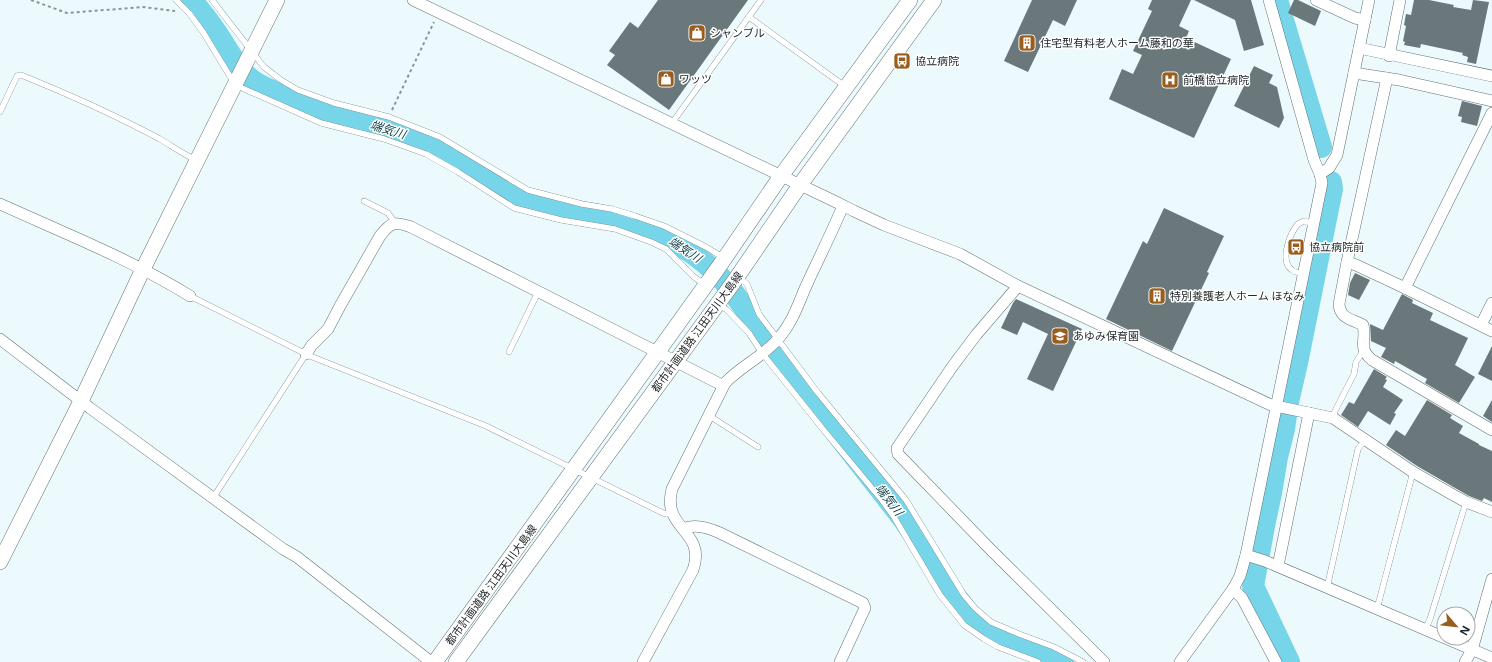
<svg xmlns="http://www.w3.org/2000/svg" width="1492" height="662" viewBox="0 0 1492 662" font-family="'Open Sans','Noto Sans JP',sans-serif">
  <rect width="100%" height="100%" fill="#ecfafd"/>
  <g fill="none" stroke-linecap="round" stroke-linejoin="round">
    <g stroke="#76d5e9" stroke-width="22">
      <path d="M191 0C198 8 205 16 211 25 224 42 232 61 247 76 255 84 265 88 275 92 292 101 309 108 327 114 359 123 391 127 422 141 446 152 468 165 490 179 502 187 513 196 526 200 554 209 584 211 613 218 658 229 700 252 730 288L816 407 904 520 953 593 967 611 982 627 1000 638 1063 662"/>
      <polyline points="1277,0 1321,147"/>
      <polyline points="1289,662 1253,586 1265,521 1271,493 1277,457 1284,429 1288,402 1297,363 1332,189 1331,182"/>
    </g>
  </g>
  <g fill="#6b787b">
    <polygon points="658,0 748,0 669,110 607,65 615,55 609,51 630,22 638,28"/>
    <polygon points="1032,0 1077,0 1065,26 1053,20 1028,72 1004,61"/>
    <polygon points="1152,0 1191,0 1179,26 1189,31 1186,38 1231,59 1194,138 1109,99 1122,69 1133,74 1142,55 1133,51 1152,11 1148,9"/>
    <polygon points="1194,0 1251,0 1264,45 1244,51 1235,20"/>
    <polygon points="1294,0 1298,0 1321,11 1315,26 1288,13"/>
    <polygon points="1414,0 1429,0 1454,5 1453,7 1471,10 1473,0 1489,2 1476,64 1467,62 1468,57 1462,55 1463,53 1421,44 1420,48 1404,45 1405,42 1403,41 1406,26 1404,25 1406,14 1411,15"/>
    <polygon points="1254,66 1273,75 1269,83 1277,87 1284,118 1279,128 1234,106"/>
    <polygon points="1462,101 1482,106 1477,126 1461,122 1462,117 1458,116"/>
    <polygon points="1164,208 1224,236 1207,272 1209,273 1172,351 1106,319 1143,241 1147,244"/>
    <polygon points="1355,273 1370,280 1359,300 1348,295 1350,283"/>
    <polygon points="1402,294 1413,300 1412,303 1433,313 1430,320 1468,338 1455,365 1475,377 1459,403 1425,383 1427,379 1395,361 1394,364 1381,357 1386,348 1371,341 1370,324 1383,330"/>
    <polygon points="1016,299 1082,329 1053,391 1027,379 1048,334 1023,322 1017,335 1001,328 1013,303"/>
    <polygon points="1492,346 1492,381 1478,374"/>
    <polygon points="1374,369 1387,377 1385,379 1387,380 1383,387 1403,400 1394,413 1396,414 1390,425 1368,411 1358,427 1341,415 1349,402 1354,404"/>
    <polygon points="1427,400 1452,415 1450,418 1463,426 1459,433 1479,444 1479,445 1492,451 1492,502 1484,498 1482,501 1469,496 1417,466 1386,445 1396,430 1405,436"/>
    <polygon points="1492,400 1492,422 1483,416"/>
  </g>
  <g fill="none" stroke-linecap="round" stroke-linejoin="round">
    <g stroke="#647073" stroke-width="6">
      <g id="lane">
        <polyline points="176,0 189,13 203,32 231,78 242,88 321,123 384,139 426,154 458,172 514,208 561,220 615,229 651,242 666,249 693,276 705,285"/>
        <polyline points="212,0 264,67 281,80 298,90 334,103 389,117 440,137 528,190 582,204 612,209 635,216 664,226 706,247 724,258"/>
        <polyline points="749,17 846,87"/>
        <path d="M0 112 17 76 21 75C68 94 115 115 160 139 172 146 184 155 197 160"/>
        <polyline points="672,123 761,0"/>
        <polyline points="364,201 388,213 395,223"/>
        <path d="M1304 273C1300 273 1295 273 1292 270 1279 261 1290 233 1298 224L1304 221 1314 224"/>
        <polyline points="738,277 747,284 759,314 818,393 906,500 964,595 975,608 991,622 1019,634 1054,647 1083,662"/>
        <polyline points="190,296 310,356 486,426 663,513 667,514 672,513"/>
        <polyline points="718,304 727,310 749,333 762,353 826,433 881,499 894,517 940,595 964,625 984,639 998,647 1038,662"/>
        <polyline points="509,352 538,292"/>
        <polyline points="708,415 758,447"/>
        <polyline points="1333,418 1335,411 1354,374 1356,362 1363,351"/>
        <polyline points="213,498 306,354"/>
        <polyline points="1327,588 1358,449 1366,439"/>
        <polyline points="1377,609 1413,472"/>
        <polyline points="1425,630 1430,619 1466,502"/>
      </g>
    </g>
    <g stroke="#647073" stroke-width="12">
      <g id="street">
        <polyline points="413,0 834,201 854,211 884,225 960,254 1018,286 1271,405 1333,418 1413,472 1455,496 1466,502 1492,512"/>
        <polyline points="1316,0 1355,18 1365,20"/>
        <polyline points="1359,48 1492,76"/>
        <polyline points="1389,56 1400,0"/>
        <polyline points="1354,73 1399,80 1492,101"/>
        <path d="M1387 78 1347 262 1339 304C1340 319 1352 319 1363 325 1367 341 1357 347 1372 360L1492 430"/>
        <polyline points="1320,174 1329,168 1337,155 1369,0"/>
        <path d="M0 204C64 233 130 259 190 296"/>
        <polyline points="1347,262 1356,265 1405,288 1492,331"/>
        <polyline points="1018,286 976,335 952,367 897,448 898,454 989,548 1104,662"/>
        <polyline points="1405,288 1492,113"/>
        <polyline points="1481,325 1492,303"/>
        <polyline points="0,339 90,408 283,549 297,557 431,662"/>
        <path d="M306 354 312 345 328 329 340 306 380 236C391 222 394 221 411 227L718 383 723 386"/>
        <path d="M684 529C695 523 709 528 720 533L863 603 865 608 840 662"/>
        <polyline points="1246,555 1265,561 1492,658"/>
        <polyline points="1278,566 1309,413"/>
        <polyline points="1233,589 1242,598 1276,662"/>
        <path d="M643 662 693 570C707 530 661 530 672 489L725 383C741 366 764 356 779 338 794 320 798 304 807 284 819 258 832 232 843 206"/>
        <polyline points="1180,662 1233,589 1240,576 1246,555 1322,183 1320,174 1314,160 1269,0"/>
        <polyline points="1465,662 1472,650 1492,579"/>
      </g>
    </g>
    <g stroke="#647073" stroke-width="16">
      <g id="secondary">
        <polyline points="0,562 81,401 143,269 277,0"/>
        <polyline points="435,662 718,268 781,176 910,0"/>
        <polyline points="456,662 733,283 800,185 934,0"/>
      </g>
    </g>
    <g stroke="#8b9598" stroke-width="2" stroke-dasharray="3 3" stroke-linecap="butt">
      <polyline points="31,0 67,13 143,7 175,11"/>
      <polyline points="392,110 434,22"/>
    </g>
    <use href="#lane" stroke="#fff" stroke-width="5.5"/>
    <use href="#street" stroke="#fff" stroke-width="11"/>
    <use href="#secondary" stroke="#fff" stroke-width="15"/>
  </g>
  <defs>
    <g id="shop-square" transform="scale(0.9)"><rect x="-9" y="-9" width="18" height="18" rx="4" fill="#995e1e" stroke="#fff"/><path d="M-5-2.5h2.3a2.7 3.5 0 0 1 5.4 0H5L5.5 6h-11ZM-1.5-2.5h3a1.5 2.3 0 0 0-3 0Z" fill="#fff"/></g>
    <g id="building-square" transform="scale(0.9)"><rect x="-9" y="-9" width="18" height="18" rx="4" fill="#995e1e" stroke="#fff"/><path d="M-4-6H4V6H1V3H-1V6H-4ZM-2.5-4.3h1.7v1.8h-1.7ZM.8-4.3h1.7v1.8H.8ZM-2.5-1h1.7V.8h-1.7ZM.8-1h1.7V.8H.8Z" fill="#fff"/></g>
    <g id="bus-square" transform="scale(0.9)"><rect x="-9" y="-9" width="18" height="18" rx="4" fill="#995e1e" stroke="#fff"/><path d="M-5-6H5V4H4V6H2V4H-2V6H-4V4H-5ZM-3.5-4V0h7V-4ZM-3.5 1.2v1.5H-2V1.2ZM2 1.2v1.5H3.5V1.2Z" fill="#fff"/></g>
    <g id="hospital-square" transform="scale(0.9)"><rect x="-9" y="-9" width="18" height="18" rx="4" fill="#995e1e" stroke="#fff"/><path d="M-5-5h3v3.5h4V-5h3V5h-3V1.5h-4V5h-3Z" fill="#fff"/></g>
    <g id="school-square" transform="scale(0.9)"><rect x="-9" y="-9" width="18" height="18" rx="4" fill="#995e1e" stroke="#fff"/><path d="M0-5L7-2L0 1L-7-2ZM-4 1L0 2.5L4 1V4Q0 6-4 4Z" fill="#fff"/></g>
  </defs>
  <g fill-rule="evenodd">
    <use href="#shop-square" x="697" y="33"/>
    <use href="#building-square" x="1027" y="43"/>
    <use href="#bus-square" x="902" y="61"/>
    <use href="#shop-square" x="666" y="79"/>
    <use href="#hospital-square" x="1170" y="80"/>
    <use href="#bus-square" x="1296" y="247"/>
    <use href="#building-square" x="1157" y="296"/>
    <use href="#school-square" x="1060" y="336"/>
  </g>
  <g text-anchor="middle" stroke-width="3" stroke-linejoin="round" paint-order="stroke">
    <g font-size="11" fill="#222829" stroke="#fff" text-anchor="start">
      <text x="710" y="37">シャンブル</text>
      <text x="1040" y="47">住宅型有料老人ホーム藤和の華</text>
      <text x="915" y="65">協立病院</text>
      <text x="679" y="83">ワッツ</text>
      <text x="1183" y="84">前橋協立病院</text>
      <text x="1309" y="251">協立病院前</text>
      <text x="1170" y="300">特別養護老人ホーム ほなみ</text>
      <text x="1073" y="340">あゆみ保育園</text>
    </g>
    <g font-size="11" fill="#222829" stroke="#fff">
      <text transform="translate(697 332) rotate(-54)" y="4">都市計画道路 江田天川大島線</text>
      <text transform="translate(491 585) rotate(-54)" y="4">都市計画道路 江田天川大島線</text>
    </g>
    <g font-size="12" font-style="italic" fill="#0d3b43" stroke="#fff">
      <text transform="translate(388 130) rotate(17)" y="4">端気川</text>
      <text transform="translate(685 250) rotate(33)" y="4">端気川</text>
      <text transform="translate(889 500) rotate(52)" y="4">端気川</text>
    </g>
  </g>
  <g transform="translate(1456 626) rotate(118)"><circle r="19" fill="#ffffff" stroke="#a7a9a9"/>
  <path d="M0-3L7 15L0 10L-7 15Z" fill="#995e1e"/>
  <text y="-6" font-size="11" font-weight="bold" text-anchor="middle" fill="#222829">N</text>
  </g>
</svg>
